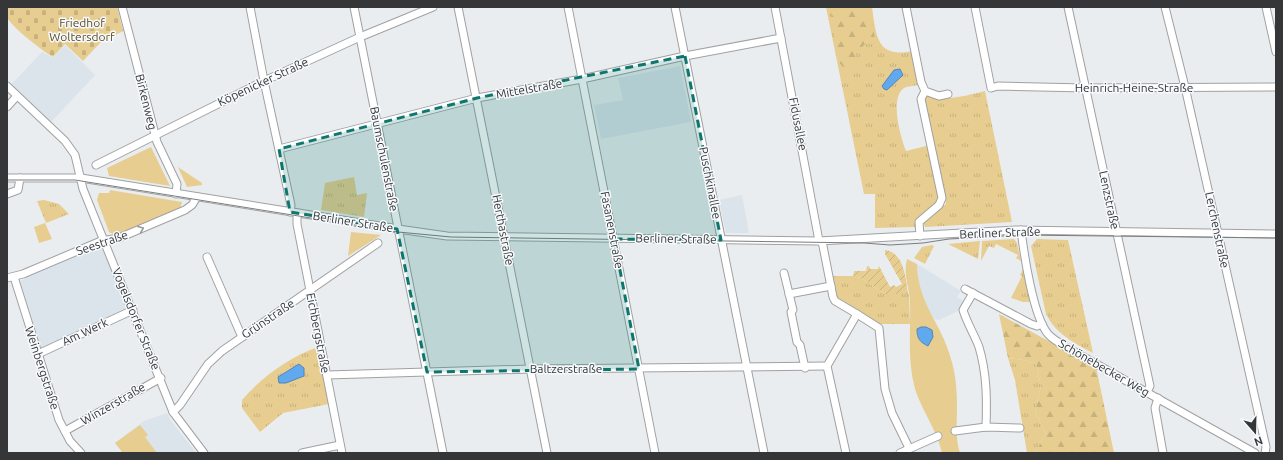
<svg xmlns="http://www.w3.org/2000/svg" width="1283" height="460" viewBox="0 0 1283 460" font-family="Ubuntu,sans-serif">
  <defs>
    <pattern id="grass-tufts" width="24" height="20" patternUnits="userSpaceOnUse"><rect width="24" height="20" fill="#e7cd8f"/><path d="M3 7l-1-3M5 7V3M7 7l1-3M15 17l-1-3M17 17v-4M19 17l1-3" fill="none" stroke="#c7b17c"/></pattern>
    <pattern id="forest-firs" width="22" height="20" patternUnits="userSpaceOnUse"><rect width="22" height="20" fill="#e7cd8f"/><path d="M5 1l3.5 6h-7zM16 11l3.5 6h-7z" fill="#c7b17c"/></pattern>
    <pattern id="cemetery-stones" width="16" height="16" patternUnits="userSpaceOnUse"><rect width="16" height="16" fill="#e7cd8f"/><path d="M2 7V4a2 2 0 0 1 4 0v3zM10 15v-3a2 2 0 0 1 4 0v3z" fill="#c7b17c"/></pattern>
    <pattern id="garden-furrows" width="10" height="10" patternUnits="userSpaceOnUse"><rect width="10" height="10" fill="#e7cd8f"/><path d="M-1 1l2-2M0 10L10 0M9 11l2-2" fill="none" stroke="#c7b17c"/></pattern>
  </defs>
  <rect width="100%" height="100%" fill="#eaedef"/>
  <g fill="#dbe3eb">
    <polygon points="65,45 95,75 51,122 11,85 42,52 53,58"/>
    <polygon points="680,66 691,122 601,139 594,105 623,100 618,78"/>
    <polygon points="742,195 749,233 726,233 719,200"/>
    <polygon points="101,244 126,308 41,348 20,281"/>
    <polygon points="917,264 961,291 957,297 965,302 960,310 939,320 934,319 927,307 919,289"/>
    <polygon points="167,413 171,421 196,453 123,453 115,443 144,421"/>
  </g>
  <g fill="url(#grass-tufts)">
    <path d="M826 7H872C876 34 876 59 912 51L919 85C914 86 908 86 904 88 889 98 901 138 906 151L930 145 941 199 918 217 917 227 875 228V194H864Z"/>
    <path d="M985 91 1012 222 925 227 923 222 946 204 924 101 926 94C947 102 964 96 985 91Z"/>
    <polygon points="354,177 357,195 367,193 364,217 321,210 325,183"/>
    <polygon points="44,200 59,204 69,214 46,223 37,201"/>
    <polygon points="1014,239 1017,243 1021,261 1016,258 1018,255 996,244 994,248 989,246 981,261 982,241"/>
    <path d="M1037 239 1068 240 1093 353C1074 343 1056 334 1046 314L1031 246Z"/>
    <polygon points="980,241 978,259 948,244"/>
    <polygon points="932,245 934,246 925,264 914,258 922,247"/>
    <polygon points="1023,269 1030,302 1023,302 1011,298 1022,276 1020,275"/>
    <polygon points="832,276 853,276 861,278 885,294 909,294 910,324 880,324 837,297"/>
    <path d="M318 347 329 404 283 413 260 432 242 408V400C263 376 288 358 318 347Z"/>
    <polygon points="1008,358 1023,360 1036,364 1041,386 1035,412 1046,434 1035,453 1027,453 1015,380"/>
  </g>
  <g fill="url(#forest-firs)">
    <path d="M830 7C864 7 868 1 875 38L871 44 866 43 855 54 852 68 844 67 839 63Z"/>
    <polygon points="999,314 1096,367 1114,453 1035,453 1046,434 1035,412 1041,386 1036,364 1023,360 1008,358"/>
  </g>
  <path fill="url(#cemetery-stones)" d="M7 7H117L123 31 100 43 83 61 65 44 53 57C44 52 10 26 7 17 6 14 7 10 7 7Z"/>
  <g fill="#e7cd8f">
    <polygon points="151,147 170,186 109,176 107,168"/>
    <polygon points="178,167 202,183 202,185 187,187"/>
    <polygon points="110,190 182,202 180,209 117,236 109,232 97,200 99,193 109,193"/>
    <polygon points="45,223 52,239 39,243 34,227"/>
    <polygon points="351,232 381,235 348,256"/>
    <path d="M907 259 917 264C918 305 941 322 951 359 956 375 957 391 957 408 957 424 955 437 960 453H942C937 430 922 411 915 389 907 359 911 331 910 301 909 286 903 274 907 259Z"/>
    <polygon points="140,425 148,435 145,437 157,453 123,453 115,443"/>
  </g>
  <path fill="url(#garden-furrows)" d="M885 250C904 252 906 279 908 294H885L861 278 853 276 854 271H866L867 266 870 267V269H878L879 266 890 287 894 285 896 287 902 284 885 254Z"/>
  <g fill="#60a9ef" stroke="#5386b8">
    <polygon points="900,69 903,75 887,90 884,89 882,86 894,70"/>
    <path d="M921 327H926L932 330 933 337 928 346C920 342 917 339 917 329Z"/>
    <polygon points="299,364 304,368 304,376 286,383 279,383 278,377"/>
  </g>
  <g fill="none" stroke-linecap="round" stroke-linejoin="round">
    <g stroke="#9fa1a3" stroke-width="9">
      <g id="minor">
        <polyline points="122,7 157,142 177,184 176,194"/>
        <polyline points="250,7 264,81 291,205 290,212"/>
        <polyline points="354,7 443,453"/>
        <polyline points="458,7 547,453"/>
        <polyline points="568,7 655,453"/>
        <polyline points="675,7 764,453"/>
        <polyline points="775,7 819,241"/>
        <polyline points="906,7 921,82 925,91 939,96 948,94"/>
        <polyline points="975,7 991,88 998,86 1086,88 1276,87"/>
        <polyline points="1068,7 1150,386 1147,392"/>
        <polyline points="1165,7 1185,87 1266,447 1265,453"/>
        <polyline points="1266,7 1276,52"/>
        <polyline points="7,86 65,141 75,155 83,189 173,412 204,453"/>
        <polyline points="7,107 17,96"/>
        <polyline points="279,149 477,98 582,79 685,56 781,38"/>
        <polyline points="96,165 264,81 360,37 433,7"/>
        <polyline points="7,178 81,178 398,229 447,236 819,241 1016,230 1276,234"/>
        <polyline points="7,194 18,190 20,178"/>
        <polyline points="297,213 297,224 342,453"/>
        <path d="M1021 230C1024 254 1033 316 1048 334 1054 341 1065 346 1073 351L1255 453"/>
        <polyline points="920,236 919,222 939,205 942,198 921,99 925,91"/>
        <polyline points="822,241 833,297 835,301 857,314 827,366 846,453"/>
        <polyline points="207,257 242,337"/>
        <polyline points="784,273 793,310 791,312 797,342 800,345 805,368"/>
        <polyline points="14,277 59,420 70,441 81,453"/>
        <polyline points="7,278 23,274 101,241 119,238 185,210 192,205 197,197"/>
        <polyline points="965,289 1031,324 1037,326 1042,324"/>
        <path d="M973 293 963 310C967 323 974 334 979 347 987 374 987 400 986 427"/>
        <polyline points="789,294 831,286"/>
        <polyline points="857,314 879,328 885,389 892,413 909,448"/>
        <polyline points="38,354 133,310"/>
        <polyline points="327,375 531,369 827,366"/>
        <polyline points="1158,398 1155,408 1163,453"/>
        <polyline points="173,412 180,405 208,364 222,351 378,243"/>
        <polyline points="65,431 161,378"/>
        <polyline points="955,431 986,427 1020,428"/>
        <polyline points="302,453 340,445"/>
        <polyline points="900,453 938,436"/>
      </g>
    </g>
    <use href="#minor" stroke="#fff" stroke-width="7"/>
    <polyline stroke="#7b7d7e" stroke-width="1" points="7,180 75,180 398,232 451,237 864,243 890,245 923,243 949,239 1021,235 1276,238"/>
  </g>
  <defs><path id="oneway-chevron" d="M-2-3.5L2.5 0L-2 3.5" fill="none" stroke-width="1.6" stroke-linecap="round" stroke-linejoin="round"/></defs>
  <use stroke="#9a9a9b" href="#oneway-chevron" transform="translate(141 229) rotate(-23)"/>
  <path fill="#0f766e" fill-opacity="0.2" stroke="#0f766e" stroke-width="3" stroke-dasharray="8 5" stroke-linejoin="round" d="M685 56 721 240 614 239 639 369 427 372 397 229 290 212 279 149 477 98Z"/>
  <g text-anchor="middle" stroke-width="3" stroke-linejoin="round" paint-order="stroke">
    <g font-size="12" fill="#5d4c22" stroke="#f7fafd">
      <text x="82" y="27">Friedhof<tspan x="82" dy="14">Woltersdorf</tspan></text>
    </g>
    <g font-size="12" fill="#353637" stroke="#f7fafd">
      <text transform="translate(263 82) rotate(-25)" y="4">Köpenicker Straße</text>
      <text x="1134" y="92">Heinrich-Heine-Straße</text>
      <text transform="translate(529 89) rotate(-10)" y="4">Mittelstraße</text>
      <text transform="translate(146 102) rotate(76)" y="4">Birkenweg</text>
      <text transform="translate(798 124) rotate(79)" y="4">Fidusallee</text>
      <text transform="translate(384 159) rotate(79)" y="4">Baumschulenstraße</text>
      <text transform="translate(710 183) rotate(79)" y="4">Puschkinallee</text>
      <text transform="translate(1109 200) rotate(78)" y="4">Lenzstraße</text>
      <text transform="translate(353 222) rotate(9)" y="4">Berliner Straße</text>
      <text transform="translate(503 230) rotate(79)" y="4">Herthastraße</text>
      <text transform="translate(612 230) rotate(79)" y="4">Fasanenstraße</text>
      <text transform="translate(1217 230) rotate(78)" y="4">Lerchenstraße</text>
      <text transform="translate(1000 233) rotate(-2)" y="4">Berliner Straße</text>
      <text transform="translate(676 239) rotate(1)" y="4">Berliner Straße</text>
      <text transform="translate(102 243) rotate(-19)" y="4">Seestraße</text>
      <text transform="translate(136 319) rotate(68)" y="4">Vogelsdorfer Straße</text>
      <text transform="translate(268 319) rotate(-34)" y="4">Grünstraße</text>
      <text transform="translate(85 332) rotate(-25)" y="4">Am Werk</text>
      <text transform="translate(318 333) rotate(79)" y="4">Eichbergstraße</text>
      <text transform="translate(42 368) rotate(72)" y="4">Weinbergstraße</text>
      <text transform="translate(1104 368) rotate(30)" y="4">Schönebecker Weg</text>
      <text x="566" y="373">Baltzerstraße</text>
      <text transform="translate(113 404) rotate(-30)" y="4">Winzerstraße</text>
    </g>
  </g>
  <rect width="1283" height="460" fill="none" stroke="#353637" stroke-width="16"/>
  <g transform="translate(1255 432) rotate(160)" stroke="#f7fafd" stroke-width="3" paint-order="stroke">
  <path d="M0-3L7 15L0 10L-7 15Z" fill="#353637"/>
  <text y="-6" font-size="11" font-weight="bold" text-anchor="middle" fill="#353637">N</text>
  </g>
</svg>
